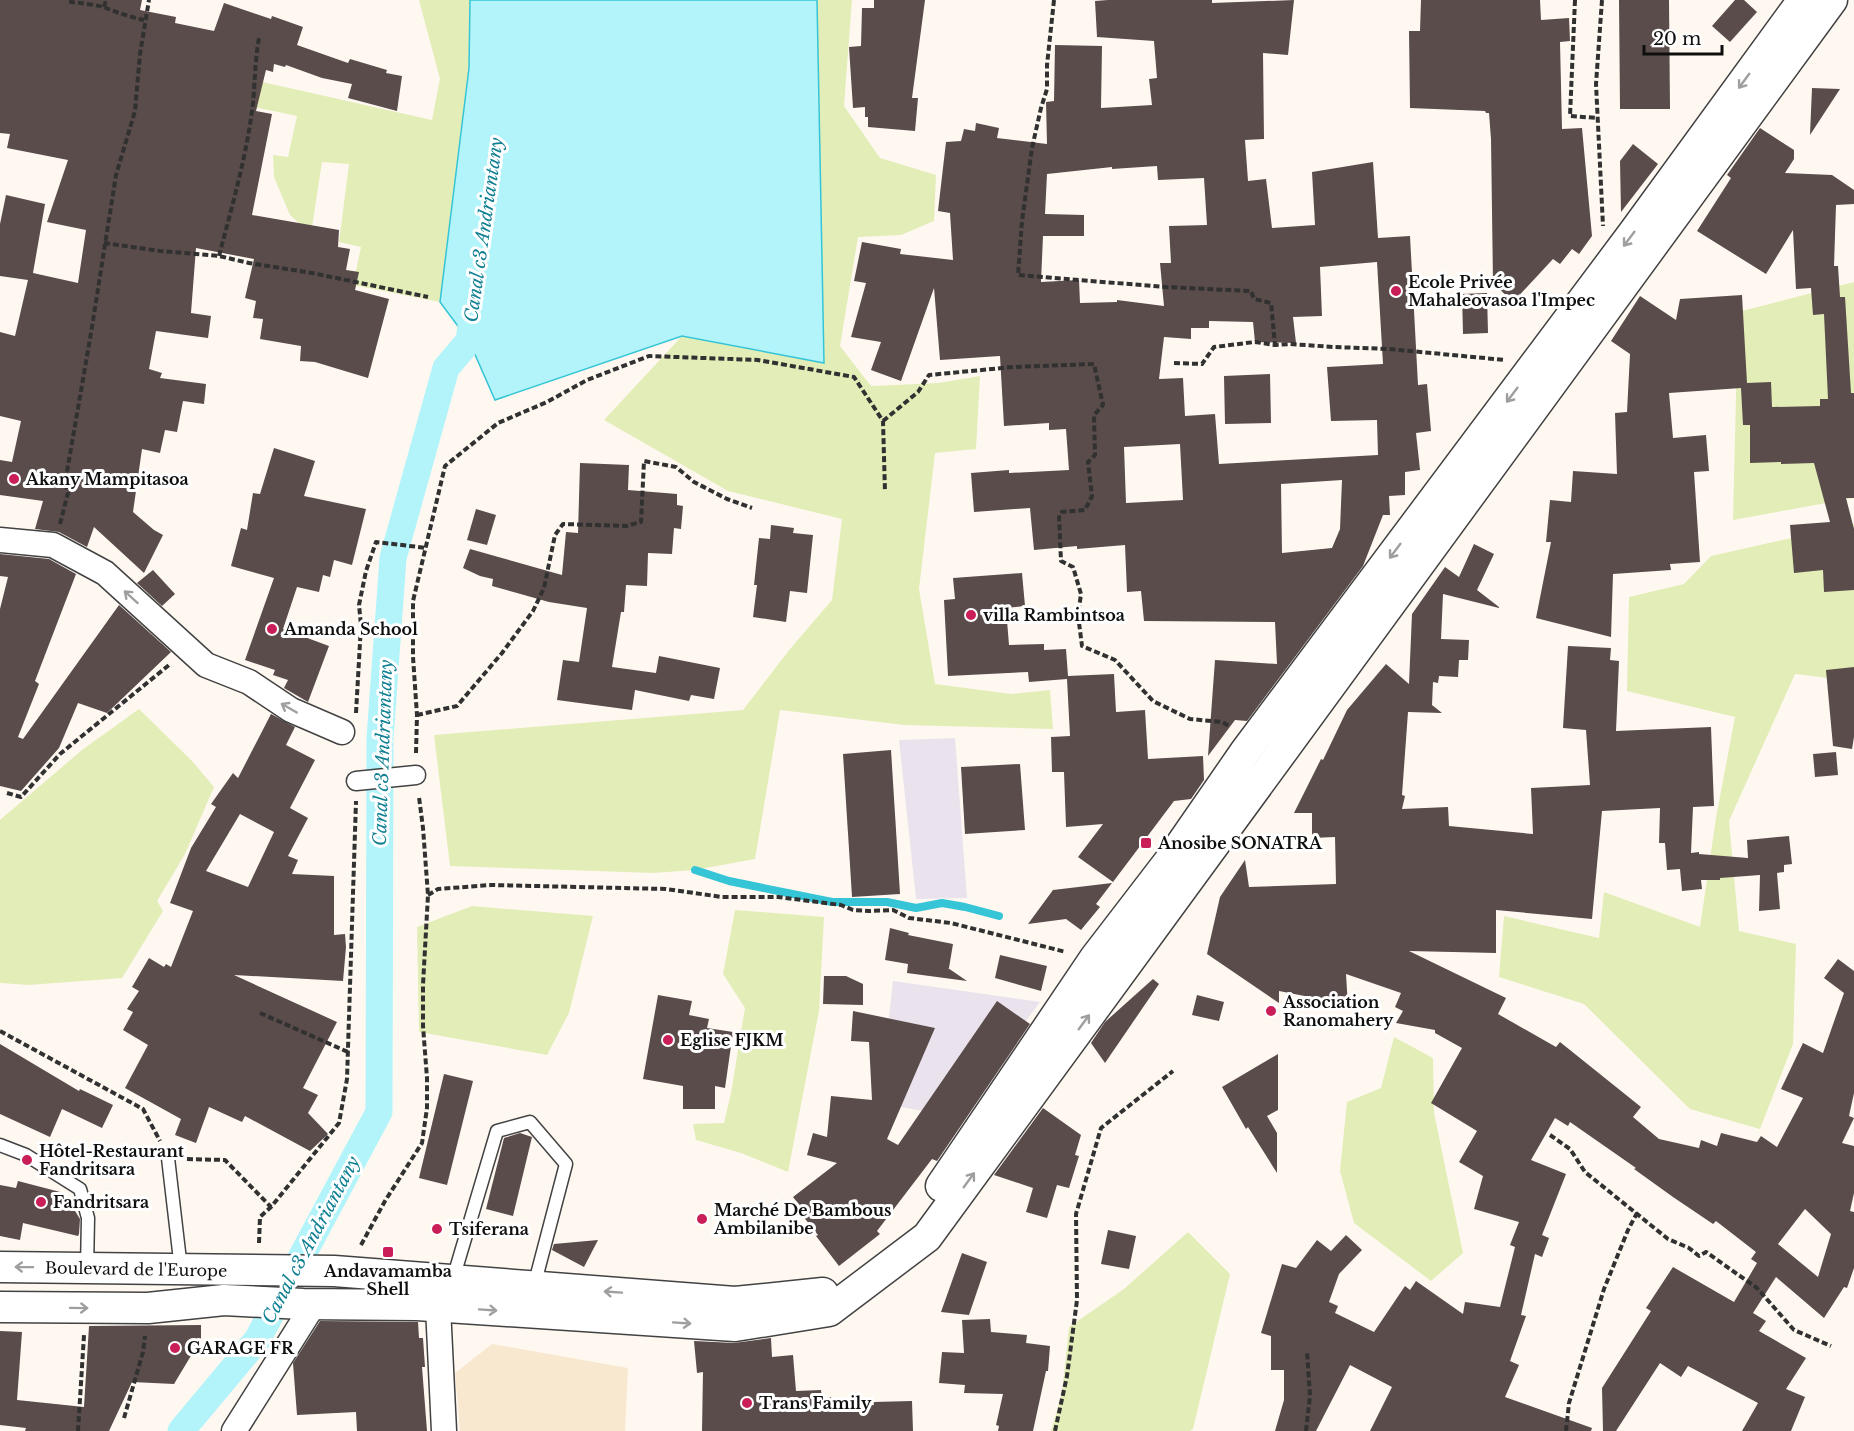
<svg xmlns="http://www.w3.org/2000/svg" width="1854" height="1431" viewBox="0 0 1854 1431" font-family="'Libre Baskerville',serif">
  <rect width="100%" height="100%" fill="#fff8f1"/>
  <g fill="#eae3ee">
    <polygon points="955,738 967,898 916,899 899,740"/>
    <polygon points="893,981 1040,1002 955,1117 879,1103"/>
  </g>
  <polygon fill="#f7e8cf" points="492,1344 628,1368 625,1431 460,1431 455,1373"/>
  <g fill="#e3edb8">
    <polygon points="419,0 470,0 469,68 440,302 353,285 361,247 339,242 349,164 322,162 311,234 290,215 274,177 273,155 288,157 297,116 254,107 258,81 432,120 440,79"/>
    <polygon points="817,0 852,0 844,106 880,158 936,175 934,221 901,235 858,237 840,346 871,386 939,383 980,376 976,449 935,453 919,589 935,684 1011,694 1050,690 1053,729 904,725 780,710 755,859 695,870 653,873 450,866 434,735 743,710 790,649 832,600 842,519 728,491 604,420 682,336 824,362"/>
    <polygon points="1854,282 1854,498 1733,520 1738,312"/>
    <polygon points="1854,524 1854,681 1795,674 1729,821 1739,931 1796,944 1793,1044 1760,1129 1690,1109 1584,1004 1499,977 1504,916 1599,938 1604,892 1700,927 1716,818 1735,717 1627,691 1629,597 1684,584 1711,556"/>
    <polygon points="139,709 192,761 214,787 185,854 157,901 163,911 122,978 29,985 0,983 0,820 82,750"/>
    <polygon points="472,906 593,916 569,1013 547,1055 419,1032 417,927"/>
    <polygon points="735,910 824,917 819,1011 788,1172 741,1153 696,1140 693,1124 724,1123 731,1093 745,1008 723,974"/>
    <polygon points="1394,1037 1433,1058 1434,1113 1463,1253 1431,1281 1354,1223 1340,1171 1347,1102 1381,1088"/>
    <polygon points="1188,1232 1230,1274 1193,1429 1190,1431 1051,1431 1062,1393 1069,1327 1124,1289"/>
  </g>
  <polygon fill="#b2f4fa" stroke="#35c5d6" stroke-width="1.5" points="470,0 817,0 824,363 682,336 495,400 469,341 440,302 469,68"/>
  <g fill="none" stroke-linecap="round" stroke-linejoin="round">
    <polyline stroke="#35c5d6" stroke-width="8" points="695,870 729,881 832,902 887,902 916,908 942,903 965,907 999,916"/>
    <polyline stroke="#b2f4fa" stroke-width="27" points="181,1431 257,1340 379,1112 380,738 393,558 446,368 469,341 474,304"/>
  </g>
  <g fill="#594c4b" fill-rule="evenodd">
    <polygon points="0,0 142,0 140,10 176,17 175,23 214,31 224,3 271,19 272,16 303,27 297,45 348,63 350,59 387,70 386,73 402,76 397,111 348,98 352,84 322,78 286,65 285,67 274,64 273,72 266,70 256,111 272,114 252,215 339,230 338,247 350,249 346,270 359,272 355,290 389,299 368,378 315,362 300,361 301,346 260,339 263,319 253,318 256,301 245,298 254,259 196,248 191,313 211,316 208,338 156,331 149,369 162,373 160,378 206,384 204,404 183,401 177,432 165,430 160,453 142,449 133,512 154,530 163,535 144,573 94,527 87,547 59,532 35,529 43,501 0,495 0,460 12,462 21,421 0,416 0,332 15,336 28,280 0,276 0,224 6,195 45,204 33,273 78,283 86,230 47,222 68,160 7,148 10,134 0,133"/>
    <polygon points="874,0 925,0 912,98 918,98 915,131 868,127 868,117 865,117 865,107 853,108 849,47 861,46 862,8 874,8"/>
    <path d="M1108 0H1212V3L1294 0 1288 55 1263 53 1264 139 1245 140 1248 181 1266 179 1272 228 1315 225 1312 172 1373 162 1378 238 1410 236 1418 385 1427 384 1431 431 1416 433 1420 470 1405 472V495L1389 496 1390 515H1383L1363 566 1247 721 1235 720 1208 756 1215 660 1277 664 1275 622 1144 621 1141 591 1127 592 1125 545 1077 549V546L1034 550 1030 508 974 512 971 473 1009 470V473L1069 470 1066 429 1049 430V423L1004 426 1000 356 940 360 934 288 901 381 871 370 881 342 851 337 866 283 854 281 862 242 901 249 900 254 953 260 950 213 938 211 946 142 961 141 964 129 975 131 976 123 999 128 997 138 1047 144 1046 102 1054 101 1055 45 1102 46 1101 108 1152 105 1149 79 1157 78 1154 41 1097 37 1095 1ZM1157 166 1158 180 1204 178 1207 225 1169 226 1171 263H1160L1164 306 1117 300V302L1080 303 1079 280 1041 282 1043 236H1084V215L1045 214 1047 174 1112 167V169ZM1377 262 1383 364 1327 367 1331 421 1377 420 1378 455 1219 464 1215 414 1185 416 1183 378 1159 379 1164 337 1191 339V328H1209V321L1253 322 1255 342 1296 343 1293 317 1322 316 1320 267ZM1180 444 1183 500 1126 503 1124 447ZM1342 480 1340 529 1332 548 1282 553 1281 484Z"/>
    <polygon points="1421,0 1540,0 1541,20 1569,18 1570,41 1560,42 1562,129 1582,128 1592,236 1579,254 1572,249 1560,264 1553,259 1513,302 1493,283 1491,139 1489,113 1486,113 1485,111 1410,108 1409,31 1420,31"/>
    <polygon points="1619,0 1669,0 1670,109 1620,109"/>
    <polygon points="1735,0 1744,0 1757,12 1730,42 1712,26"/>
    <polygon points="1812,88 1840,89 1810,135"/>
    <polygon points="1760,128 1794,150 1794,159 1785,173 1832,175 1854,190 1854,204 1836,205 1834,266 1838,266 1840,297 1845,297 1851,393 1854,393 1854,498 1846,498 1854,529 1854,590 1824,592 1823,570 1794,573 1790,525 1830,522 1814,463 1781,464 1781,462 1750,463 1750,425 1743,425 1741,388 1669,393 1673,438 1706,435 1709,471 1694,472 1700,562 1670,564 1671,570 1613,574 1611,637 1536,618 1551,542 1546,542 1550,500 1571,502 1573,471 1617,474 1615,413 1627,412 1630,354 1611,341 1640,296 1676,320 1680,299 1742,295 1747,383 1771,382 1772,407 1820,406 1820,399 1828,399 1824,314 1813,315 1811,288 1796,289 1793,230 1766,274 1697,231 1731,178 1727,175"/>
    <polygon points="1633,144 1658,164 1621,212 1620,161"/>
    <polygon points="1487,293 1488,333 1463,334 1462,294"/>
    <polygon points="1270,374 1271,423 1225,424 1224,376"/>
    <polygon points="274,448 315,461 304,496 366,509 352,565 334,560 330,577 323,575 319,592 297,587 283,629 329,646 308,702 284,688 288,680 273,675 275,670 245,660 274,578 231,566 241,528 247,530 253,493 260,494"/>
    <polygon points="580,463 629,465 628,490 677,494 677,505 683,506 681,529 674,528 672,554 648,553 647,586 626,585 624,612 621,612 612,667 656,673 659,656 720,668 714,699 691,695 689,701 635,690 632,710 557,700 563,660 579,662 587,608 549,602 492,586 493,579 480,576 463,568 470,549 562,575 566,532 578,533"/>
    <polygon points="476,509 496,515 487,545 467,540"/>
    <polygon points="771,525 794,528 793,533 813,535 807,593 790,591 786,622 753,617 757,585 754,585 759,538 770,539"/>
    <path d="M1474 544 1494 554 1477 590 1499 607V608L1443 594 1441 639 1469 640 1468 660H1459L1458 677 1439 676 1438 683 1433 682 1432 705 1442 713 1408 712 1402 795 1405 796 1402 809 1448 807 1449 826 1533 834 1531 788 1590 785 1586 730 1563 728 1568 646 1611 648 1610 660 1619 661 1616 731 1711 727 1714 806 1693 807 1691 853 1699 852V854L1748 858 1747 840 1789 836 1792 864 1784 865V872L1777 873 1780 909 1759 911 1760 875 1720 878V880H1701L1702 889 1682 891 1680 869 1667 870 1665 843H1659L1660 808 1602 811 1592 919 1496 910V953L1409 951 1506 998 1498 1014 1556 1047 1560 1042 1641 1107 1633 1117 1659 1139 1699 1148 1701 1140 1717 1146 1721 1133 1757 1142 1761 1136 1777 1147 1803 1098 1781 1089 1803 1043 1823 1053 1844 993 1824 978 1838 959 1854 971V1093L1849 1116 1854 1118 1842 1143 1854 1146V1193L1850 1211 1854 1212V1268L1847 1288 1844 1287 1824 1318 1776 1277 1753 1313 1766 1321 1759 1331 1806 1358 1786 1389 1805 1397 1791 1431H1742L1758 1403 1688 1366 1681 1377 1660 1363 1616 1431H1603L1602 1388 1651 1311 1646 1308 1673 1267 1734 1302 1757 1263 1751 1259 1756 1252 1716 1221 1713 1224 1673 1197 1634 1169 1636 1168 1570 1122 1568 1126 1555 1118 1531 1160 1566 1174 1542 1235 1549 1238 1542 1257 1535 1254 1521 1315 1526 1316 1510 1361 1519 1365 1505 1397 1592 1428 1591 1431H1370L1392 1387 1350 1365 1316 1431H1275L1284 1400V1370H1271V1336L1261 1333 1282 1264 1296 1268 1317 1240 1331 1251 1346 1235 1362 1250 1339 1274 1329 1302 1338 1306 1335 1313 1374 1332 1405 1286 1410 1290 1416 1281 1463 1314 1465 1302 1500 1307 1515 1247 1510 1245 1519 1222 1474 1209 1483 1176 1459 1162 1477 1131 1431 1103 1462 1048 1435 1033V1030L1396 1023 1403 1011 1395 1007 1401 993 1346 974 1348 1007H1319L1320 999 1279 991V1003L1207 954 1220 897 1245 860 1249 887 1336 884 1335 837 1312 838V813H1294L1321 759 1323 760 1347 710 1386 664 1409 684 1412 614 1445 567 1459 577ZM1805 1209 1831 1234 1818 1277 1778 1244Z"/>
    <polygon points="0,554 49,559 76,574 35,681 39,684 18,737 23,739 119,605 171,652 107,713 78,703 59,748 21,791 0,786 0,609 8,577 0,576"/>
    <polygon points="153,570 175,594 162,606 137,583"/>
    <polygon points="1022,573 1025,606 1006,608 1009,645 1044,644 1044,650 1066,649 1068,676 1114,674 1116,712 1145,710 1148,759 1203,756 1204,780 1191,799 1174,801 1113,882 1078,857 1103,824 1066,827 1064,772 1052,772 1051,737 1070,736 1067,679 1029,682 1028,672 948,676 944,600 955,599 953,578"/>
    <polygon points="1854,667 1854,737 1852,749 1833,746 1826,670"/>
    <path d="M271 714 295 727 286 745 315 760 290 808 308 818 288 856 298 860 292 874 334 876V935L345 934 346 947 343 981 234 975 337 1022 303 1088 318 1095 308 1113 328 1134 310 1151 245 1116 242 1122 209 1107 196 1143 175 1135 181 1119 125 1088 148 1045 123 1030 133 1012 127 1009 139 991 132 987 149 958 164 967 166 964 171 967 193 911 170 903 191 848 216 807 211 804 233 773 238 778ZM240 814 274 832 248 887 206 871Z"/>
    <polygon points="891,750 900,894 852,897 843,754"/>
    <polygon points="1836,752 1838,775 1815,777 1813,754"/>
    <polygon points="1020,764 1025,830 965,834 961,767"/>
    <polygon points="1112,883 1096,904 1100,907 1081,930 1066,919 1028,924 1053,890"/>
    <polygon points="890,928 909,933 908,935 953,944 949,968 948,968 967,981 907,973 908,964 885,960"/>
    <polygon points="1000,955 1047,966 1041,991 995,978"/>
    <polygon points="824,976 846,976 863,984 863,1005 823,1004"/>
    <polygon points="1153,979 1159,984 1105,1063 1091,1043 1105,1022"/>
    <polygon points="658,995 692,1001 689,1015 709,1019 707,1028 733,1032 725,1088 715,1086 715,1109 683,1109 683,1086 643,1079"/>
    <polygon points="1197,995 1224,1002 1219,1021 1192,1015"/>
    <polygon points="997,1001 1030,1024 937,1161 932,1159 877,1231 880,1234 839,1266 816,1236 818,1235 802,1215 805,1212 793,1197 837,1163 807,1155 813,1133 827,1137 831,1096 872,1100 869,1042 851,1041 853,1011 935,1028 887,1139 898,1145"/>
    <polygon points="0,1044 79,1091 80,1089 113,1105 102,1128 62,1109 50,1137 0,1114"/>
    <polygon points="1278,1054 1278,1110 1267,1116 1277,1133 1277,1173 1248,1127 1246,1129 1222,1087"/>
    <polygon points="444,1074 473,1081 447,1185 419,1178"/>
    <polygon points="1043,1108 1081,1135 1075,1155 1079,1156 1069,1188 1057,1185 1047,1218 1026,1212 1033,1188 994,1175"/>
    <polygon points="520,1133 532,1137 513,1216 486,1209 504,1138"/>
    <polygon points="18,1181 64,1193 80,1219 79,1234 78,1236 23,1223 20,1240 0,1236 0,1185 16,1188"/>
    <polygon points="1108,1230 1136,1236 1129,1269 1101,1264"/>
    <polygon points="598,1240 584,1267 552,1250 554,1244"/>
    <polygon points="962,1253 987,1262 969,1315 941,1312"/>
    <polygon points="990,1319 991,1332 1027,1335 1026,1343 1050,1346 1048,1371 1046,1371 1033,1431 998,1431 999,1426 996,1425 1003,1394 964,1393 965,1385 939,1383 942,1352 964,1353 962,1320"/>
    <polygon points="320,1321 418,1322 419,1338 423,1338 425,1367 422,1367 427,1431 357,1431 356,1412 297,1415 293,1363"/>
    <polygon points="201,1325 201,1339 174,1384 132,1382 109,1431 25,1431 26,1428 0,1425 0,1331 22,1332 17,1400 84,1407 89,1326"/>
    <polygon points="771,1338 772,1357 793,1355 796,1391 821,1390 822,1398 831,1397 831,1407 874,1405 873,1402 912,1401 913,1431 702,1431 703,1372 697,1373 694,1341 734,1343"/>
  </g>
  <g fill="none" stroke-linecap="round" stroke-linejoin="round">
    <g stroke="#424242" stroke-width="15">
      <g id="service">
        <polyline points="0,1145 26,1155 80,1189 88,1218 87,1268"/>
        <polyline points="168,1158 181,1269"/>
        <polyline points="453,1279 497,1131 530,1122 566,1164 534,1286"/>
      </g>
    </g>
    <g stroke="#424242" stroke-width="21">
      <polyline id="pedestrian" points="356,781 416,775"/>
    </g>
    <g stroke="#424242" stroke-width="27">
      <g id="minor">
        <polyline points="0,540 53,545 105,573 206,665 249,682 291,710 342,732"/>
        <polyline points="438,1307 444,1431"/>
        <polyline points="234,1431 314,1304"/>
      </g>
    </g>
    <g stroke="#424242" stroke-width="33">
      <g id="tertiary">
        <polyline points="941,1186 1095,958 1171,859 1245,752 1634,232 1803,0"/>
        <polyline points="0,1267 334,1271 735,1302 823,1293"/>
        <polyline points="0,1307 148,1308 224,1300 303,1304 417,1305 735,1326 829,1311 927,1237 1832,0"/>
      </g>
    </g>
    <g stroke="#313131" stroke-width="4" stroke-dasharray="6 3" stroke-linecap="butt">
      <path d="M71 0V2C80 3 99 5 106 8 118 13 131 17 144 20"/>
      <polyline points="1054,0 1047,65 1047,89 1041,108 1032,148 1022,221 1018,275 1165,287 1251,291 1254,299 1271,303 1275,345"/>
      <polyline points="1575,0 1570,116 1598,118"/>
      <polyline points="1602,0 1596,84 1603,226"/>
      <polyline points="104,7 106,0"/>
      <polyline points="104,243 160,251 219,256 249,263 312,273 428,297"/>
      <path d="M219 256C232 206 247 155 253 103 255 81 255 60 259 38"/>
      <polyline points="1174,363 1202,364 1214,347 1255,342 1275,345 1290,344 1334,347 1389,349 1505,360"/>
      <polyline points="883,421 918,392 929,375 1013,367 1094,364 1103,405 1094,415 1095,455 1088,462 1092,496 1085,510 1062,512 1059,515 1061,561 1073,567 1081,594 1078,615 1082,646 1115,660 1153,701 1190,719 1222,722 1229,726"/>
      <polyline points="60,524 68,493 65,483 91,333 116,175 135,111 140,54 149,0"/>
      <polyline points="356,713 361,625 359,605 366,571 376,542 427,548"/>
      <polyline points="417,715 457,706 502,653 533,611 544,588 555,535 563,524 626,526 641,522 644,461 676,467 694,482 727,499 752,508"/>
      <polyline points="416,753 417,715 413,657 413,601 445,466 498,423 547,402 587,380 649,356 758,360 854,377 883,421 885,492"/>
      <polyline points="7,793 21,797 60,754 169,665"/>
      <polyline points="428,895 438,889 491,885 666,889 722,897 778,897 841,905 853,910 869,911 893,910 909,918 951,923 1066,952"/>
      <polyline points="260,1013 348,1052"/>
      <polyline points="0,1031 143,1109 160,1141"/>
      <polyline points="1550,1135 1570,1149 1585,1172 1668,1239 1689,1248 1699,1256 1706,1252 1757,1288 1794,1330 1831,1346"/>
      <polyline points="187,1159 225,1160 271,1207"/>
      <polyline points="259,1243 260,1217 271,1207 339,1123 347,1079 356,801"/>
      <polyline points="361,1245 385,1201 422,1143 427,1108 427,1078 423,1026 423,985 428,895 423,828 419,797"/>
      <polyline points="124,1418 143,1352 145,1336"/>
      <polyline points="78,1431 84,1335"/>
      <polyline points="1055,1431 1067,1376 1077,1300 1076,1214 1101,1128 1173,1071"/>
      <polyline points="1306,1431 1310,1396 1307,1351"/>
      <polyline points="1566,1431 1569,1403 1604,1289 1628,1230 1637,1213"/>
    </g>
    <use href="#service" stroke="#fff" stroke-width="12"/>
    <use href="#pedestrian" stroke="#fff" stroke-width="18"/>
    <use href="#minor" stroke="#fff" stroke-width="24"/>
    <use href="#tertiary" stroke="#fff" stroke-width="30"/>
  </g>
  <defs><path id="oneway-shaft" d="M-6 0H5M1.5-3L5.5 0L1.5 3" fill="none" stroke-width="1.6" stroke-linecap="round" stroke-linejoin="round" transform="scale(1.5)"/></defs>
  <g stroke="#9f9f9f">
    <use href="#oneway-shaft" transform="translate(1744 81) rotate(126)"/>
    <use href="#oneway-shaft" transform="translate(1629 239) rotate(127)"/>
    <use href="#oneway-shaft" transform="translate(1512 395) rotate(127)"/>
    <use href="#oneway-shaft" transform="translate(1395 551) rotate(127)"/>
    <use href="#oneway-shaft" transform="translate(131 597) rotate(-138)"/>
    <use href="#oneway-shaft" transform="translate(289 708) rotate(-150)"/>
    <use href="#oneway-shaft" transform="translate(1084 1022) rotate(-54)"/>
    <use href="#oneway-shaft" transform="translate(969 1180) rotate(-54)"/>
    <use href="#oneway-shaft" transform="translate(24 1267) rotate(-179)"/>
    <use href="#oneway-shaft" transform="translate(613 1292) rotate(-176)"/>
    <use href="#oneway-shaft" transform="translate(79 1308) rotate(1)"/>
    <use href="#oneway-shaft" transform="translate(488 1310) rotate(4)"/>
    <use href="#oneway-shaft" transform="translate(682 1323) rotate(4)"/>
  </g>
  <g fill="#c91e58" stroke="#fff" stroke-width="2">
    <circle cx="1396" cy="291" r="6"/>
    <circle cx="14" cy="479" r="6"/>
    <circle cx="971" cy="615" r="6"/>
    <circle cx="272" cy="629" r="6"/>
    <rect x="1140" y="837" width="12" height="12" rx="3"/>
    <circle cx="1271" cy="1011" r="6"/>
    <circle cx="668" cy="1040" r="6"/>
    <circle cx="27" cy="1160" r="6"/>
    <circle cx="41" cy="1202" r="6"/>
    <circle cx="702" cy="1219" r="6"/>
    <circle cx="437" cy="1229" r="6"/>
    <rect x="382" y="1246" width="12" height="12" rx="3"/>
    <circle cx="175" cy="1348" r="6"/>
    <circle cx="747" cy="1403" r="6"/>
  </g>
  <g text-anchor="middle" stroke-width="6" stroke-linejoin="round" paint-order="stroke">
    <g font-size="16" font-weight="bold" fill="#0f0f0f" stroke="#fff" text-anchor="start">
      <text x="1408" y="288">Ecole Privée<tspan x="1408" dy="18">Mahaleovasoa l'Impec</tspan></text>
      <text x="26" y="485">Akany Mampitasoa</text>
      <text x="983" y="621">villa Rambintsoa</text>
      <text x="284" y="635">Amanda School</text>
      <text x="1158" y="849">Anosibe SONATRA</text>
      <text x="1283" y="1008">Association<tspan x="1283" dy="18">Ranomahery</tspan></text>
      <text x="680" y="1046">Eglise FJKM</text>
      <text x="39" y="1157">Hôtel-Restaurant<tspan x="39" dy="18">Fandritsara</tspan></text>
      <text x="53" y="1208">Fandritsara</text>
      <text x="714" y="1216">Marché De Bambous<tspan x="714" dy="18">Ambilanibe</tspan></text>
      <text x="449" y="1235">Tsiferana</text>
      <text x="388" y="1277" text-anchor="middle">Andavamamba<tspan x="388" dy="18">Shell</tspan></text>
      <text x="187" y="1354">GARAGE FR</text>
      <text x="759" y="1409">Trans Family</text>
    </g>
    <g font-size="16" fill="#0f0f0f" stroke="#fff">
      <text transform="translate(136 1269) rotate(1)" y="6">Boulevard de l'Europe</text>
    </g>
    <g font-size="18" font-style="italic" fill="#108093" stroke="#fff">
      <text transform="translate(484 230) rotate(-82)" y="6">Canal c3 Andriantany</text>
      <text transform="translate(383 753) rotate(-88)" y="6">Canal c3 Andriantany</text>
      <text transform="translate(311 1240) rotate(-62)" y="6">Canal c3 Andriantany</text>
    </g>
  </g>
  <path d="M1644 45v9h78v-9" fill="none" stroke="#0f0f0f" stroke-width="3"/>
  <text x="1653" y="45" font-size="18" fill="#0f0f0f" stroke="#ffffff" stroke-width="4.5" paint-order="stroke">20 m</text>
</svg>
